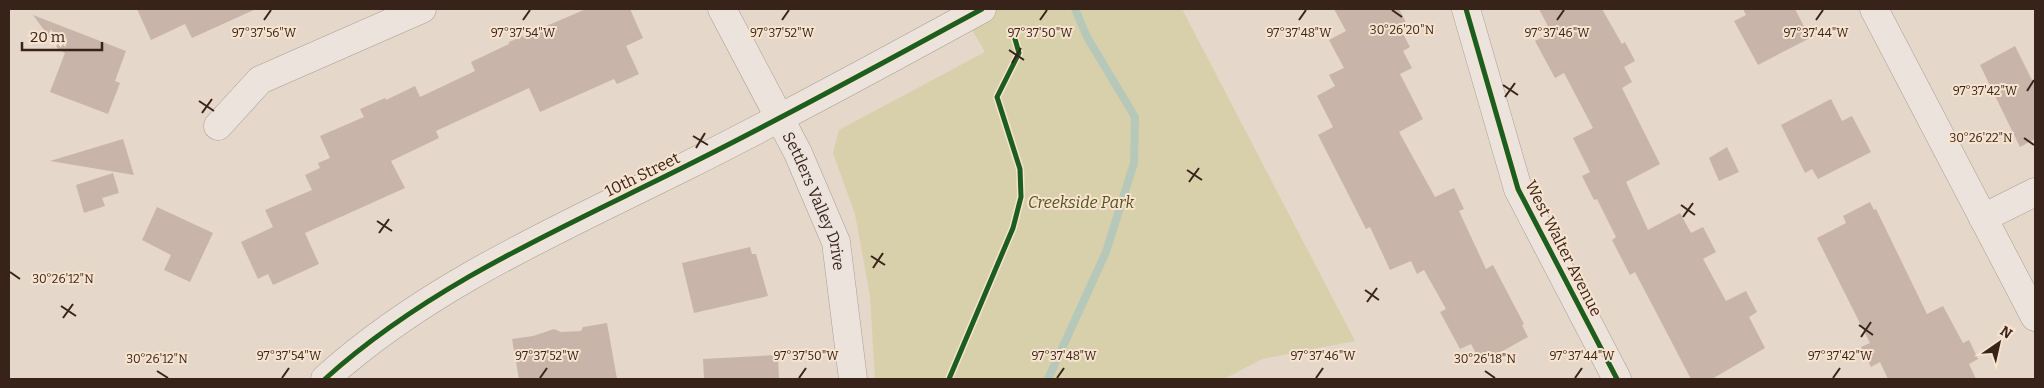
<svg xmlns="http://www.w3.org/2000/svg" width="2044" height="388" viewBox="0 0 2044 388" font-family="Bitter,serif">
  <rect width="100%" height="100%" fill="#e5d7c9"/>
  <polygon fill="#d8d0aa" points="960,9 1182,9 1355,341 1262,359 1224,379 875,379 870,296 855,214 833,153 839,130 985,52"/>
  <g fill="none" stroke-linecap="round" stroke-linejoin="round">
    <polyline stroke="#b6c8b9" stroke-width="8" points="1048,379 1106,252 1134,163 1135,117 1087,37 1075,9"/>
  </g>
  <g fill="#c9b4aa">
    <polygon points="137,9 256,9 192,38 185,24 151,40"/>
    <polygon points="586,9 630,9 643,38 626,46 639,74 617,84 614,79 540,112 529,88 436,131 439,138 391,161 405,188 305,233 319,264 273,285 268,274 258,279 241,242 273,227 265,210 312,190 305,175 320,168 318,163 330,158 320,136 364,117 360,109 385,98 386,100 415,86 420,97 475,71 471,62 509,44 509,42"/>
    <polygon points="1334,9 1399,9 1407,24 1400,28 1410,47 1403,51 1412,68 1400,74 1423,119 1399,132 1435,197 1454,188 1464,209 1459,211 1486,269 1493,265 1524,324 1522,325 1528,337 1481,363 1471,344 1460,349 1440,312 1446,309 1424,270 1417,274 1411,261 1390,270 1370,227 1366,229 1318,135 1333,127 1317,96 1335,86 1329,75 1344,68 1329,40 1346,31"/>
    <polygon points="1539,9 1602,9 1622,44 1625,42 1635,61 1624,67 1632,82 1622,88 1660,164 1626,182 1648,230 1680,213 1691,233 1703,227 1716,252 1703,259 1726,301 1746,291 1757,312 1749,317 1765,348 1712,379 1691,379 1635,272 1630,275 1612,240 1616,237 1597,199 1594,200 1582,176 1590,172 1573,138 1593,128 1564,73 1555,78 1535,41 1551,32"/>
    <polygon points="1743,9 1795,9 1810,38 1758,65 1734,21 1746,15"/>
    <polygon points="33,15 126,51 115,81 120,83 108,114 50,92 65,53 59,50"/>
    <polygon points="2015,46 2035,86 2035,139 2020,147 1980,65"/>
    <polygon points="1831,99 1842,121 1852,116 1871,152 1818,179 1812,169 1805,173 1781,125"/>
    <polygon points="123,139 134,175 50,161"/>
    <polygon points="1727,147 1739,172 1719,181 1709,158"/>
    <polygon points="113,173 119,193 102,198 105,206 84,213 76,185"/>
    <polygon points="1870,202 1874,210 1876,209 1927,314 1943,306 1963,343 1969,340 1978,359 1969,364 1976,379 1888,379 1880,362 1871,367 1861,347 1870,343 1817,238 1846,223 1843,216"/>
    <polygon points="157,207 213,233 190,282 164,270 171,255 142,240"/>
    <polygon points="750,247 752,254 756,254 768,296 694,313 682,263"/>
    <polygon points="607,323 617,379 519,379 512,339 533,336 554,329 561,332 581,331 583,327"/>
    <polygon points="778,355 779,379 704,379 703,359"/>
  </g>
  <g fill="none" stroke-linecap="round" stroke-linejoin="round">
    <g stroke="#a99d93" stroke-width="29">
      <g id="minor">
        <path id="s1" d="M722 9 798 153 836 242 853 379"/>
        <polyline points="1466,9 1518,189 1617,379"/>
        <polyline points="1874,9 2035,317"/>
        <polyline points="218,126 260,80 422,9"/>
        <polyline points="1983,218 2035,192"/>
        <path d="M325 379C429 285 560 229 684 167 785 117 883 63 982 9"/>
      </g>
    </g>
    <use href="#minor" stroke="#ece4dc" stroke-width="28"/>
    <g stroke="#f7e3ce" stroke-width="8">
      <g id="cycleway">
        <polyline points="1466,9 1518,189 1617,379"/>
        <path d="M325 379C429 285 560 229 684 167 785 117 883 63 982 9"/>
        <polyline points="949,379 1013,228 1021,197 1020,169 997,97 1019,53 1015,39"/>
      </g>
    </g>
    <use href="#cycleway" stroke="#1b5e20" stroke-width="5"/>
  </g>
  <path fill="none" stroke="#38231b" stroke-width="2" d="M1392 10 1402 17M264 20 271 10M523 20 530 10M782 20 789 10M1040 20 1047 10M1299 20 1306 10M1557 20 1564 10M1816 20 1823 10M1009 50 1024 60M1012 63 1021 48M1503 85 1518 95M2027 91 2034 80M1505 97 1515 83M199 101 214 111M202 113 212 99M693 136 708 145M2024 138 2034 145M696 148 705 133M1187 170 1202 180M1189 182 1199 168M1681 205 1695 215M1683 217 1693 203M377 221 392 231M379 233 389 219M871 256 885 265M873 268 883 253M10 272 20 279M1365 290 1379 300M1367 302 1377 288M61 306 76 316M63 318 73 304M1859 325 1873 335M1861 337 1871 322M157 371 168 378M1485 371 1495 378M282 378 289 368M540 378 547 368M799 378 806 368M1057 378 1064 368M1316 378 1323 368M1575 378 1582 368M1833 378 1840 368"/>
  <g text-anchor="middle" stroke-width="4" stroke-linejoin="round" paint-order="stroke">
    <g font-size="16" fill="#38231b" stroke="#f7e3ce">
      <text transform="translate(642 174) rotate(-26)" y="6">10th Street</text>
      <text dy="6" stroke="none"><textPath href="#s1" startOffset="214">Settlers Valley Drive</textPath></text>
      <text transform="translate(1564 248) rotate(63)" y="6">West Walter Avenue</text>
    </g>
    <g font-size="16" font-style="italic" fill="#525521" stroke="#f7e3ce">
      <text x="1081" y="208">Creekside Park</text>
    </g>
  </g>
  <g font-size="12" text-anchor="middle" fill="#38231b" stroke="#f7e3ce" stroke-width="4" stroke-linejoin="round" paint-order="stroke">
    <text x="1402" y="34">30°26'20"N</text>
    <text x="1816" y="37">97°37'44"W</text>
    <text x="264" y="37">97°37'56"W</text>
    <text x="523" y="37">97°37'54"W</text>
    <text x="782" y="37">97°37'52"W</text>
    <text x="1040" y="37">97°37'50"W</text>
    <text x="1299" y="37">97°37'48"W</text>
    <text x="1557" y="37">97°37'46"W</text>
    <text x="1985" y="95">97°37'42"W</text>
    <text x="1981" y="142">30°26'22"N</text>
    <text x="63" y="283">30°26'12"N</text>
    <text x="289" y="360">97°37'54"W</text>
    <text x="547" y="360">97°37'52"W</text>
    <text x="806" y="360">97°37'50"W</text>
    <text x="1064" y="360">97°37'48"W</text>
    <text x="1323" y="360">97°37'46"W</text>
    <text x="1582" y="360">97°37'44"W</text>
    <text x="1840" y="360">97°37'42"W</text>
    <text x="157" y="363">30°26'12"N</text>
    <text x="1485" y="363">30°26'18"N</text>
  </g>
  <rect width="2044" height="388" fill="none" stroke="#38231b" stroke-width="20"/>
  <g transform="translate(1999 343) rotate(34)" stroke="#f7e3ce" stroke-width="4" paint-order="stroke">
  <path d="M0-4L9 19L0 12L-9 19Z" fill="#38231b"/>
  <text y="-8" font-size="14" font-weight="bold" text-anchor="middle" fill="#38231b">N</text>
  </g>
  <path d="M22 42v8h80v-8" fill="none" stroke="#38231b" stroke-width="2.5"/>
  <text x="30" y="42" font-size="15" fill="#38231b" stroke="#f7e3ce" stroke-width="4" paint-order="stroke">20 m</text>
</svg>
